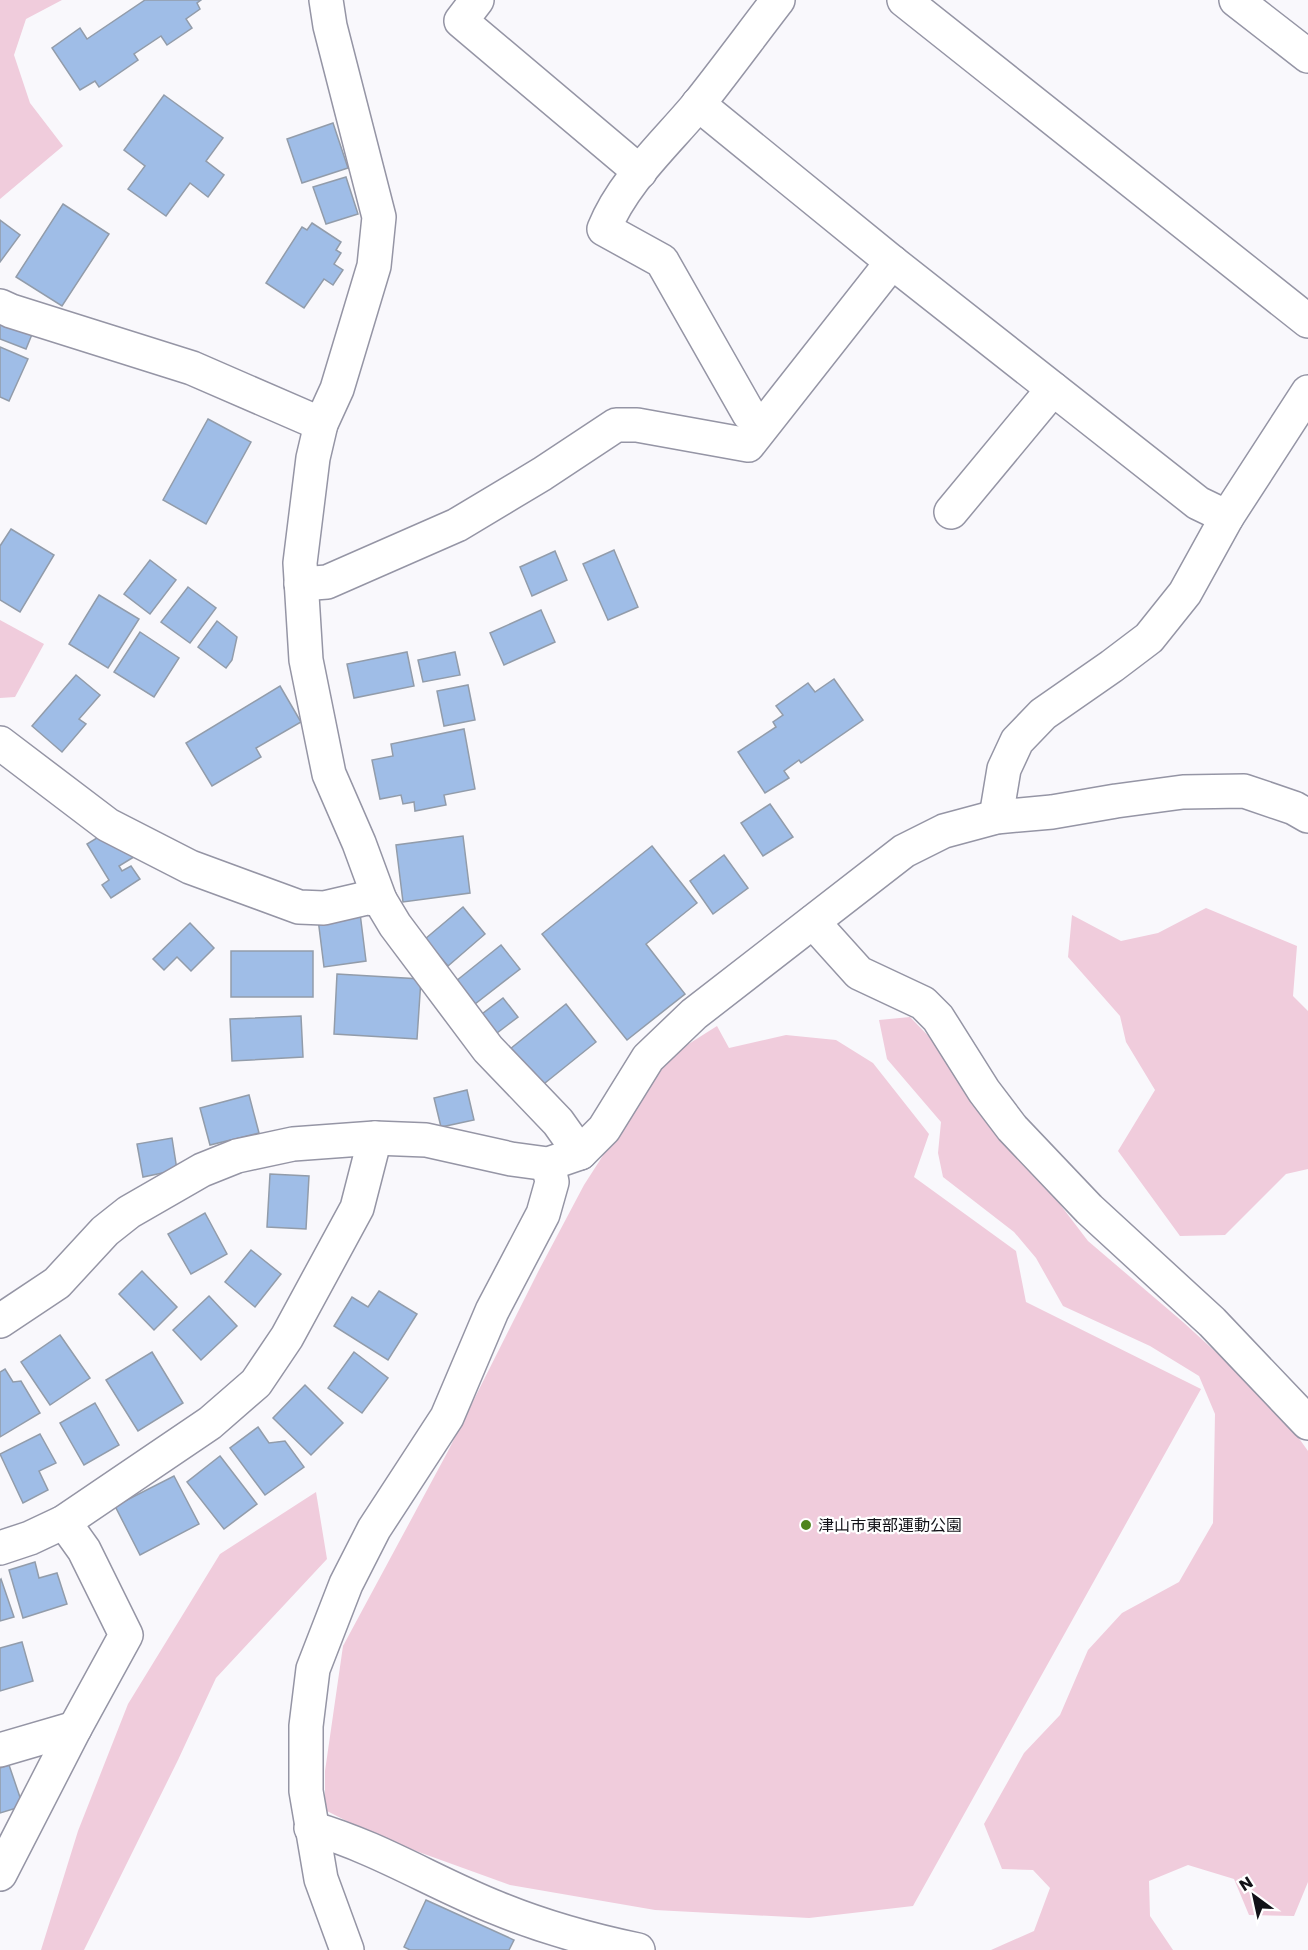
<svg xmlns="http://www.w3.org/2000/svg" width="1308" height="1950" viewBox="0 0 1308 1950" font-family="Poppins,'Noto Sans JP',sans-serif">
  <rect width="100%" height="100%" fill="#f9f8fc"/>
  <g fill="#f0ccdc">
    <polygon points="0,0 62,0 26,19 14,55 30,103 63,146 0,199"/>
    <polygon points="0,620 44,644 15,697 0,698"/>
    <polygon points="1206,908 1297,946 1293,996 1308,1011 1308,1169 1286,1174 1225,1235 1180,1236 1118,1151 1155,1090 1126,1042 1120,1016 1068,957 1072,915 1121,941 1158,933"/>
    <polygon points="910,1017 943,1051 1088,1241 1183,1322 1278,1409 1308,1451 1308,1882 1294,1916 1249,1915 1234,1879 1188,1865 1149,1881 1150,1916 1173,1950 991,1950 1034,1931 1050,1888 1033,1870 1002,1869 984,1824 1024,1753 1060,1715 1088,1650 1122,1613 1179,1582 1213,1523 1215,1414 1199,1376 1150,1346 1063,1306 1036,1258 1014,1232 943,1177 938,1153 941,1122 887,1059 879,1020"/>
    <polygon points="717,1026 729,1048 786,1035 836,1040 873,1063 929,1134 914,1177 1016,1251 1026,1302 1201,1389 913,1906 809,1918 655,1910 510,1885 380,1838 325,1810 325,1771 343,1646 447,1453 539,1270 584,1185 645,1090 676,1052"/>
    <polygon points="316,1492 327,1559 216,1678 178,1760 84,1950 41,1950 78,1831 128,1704 220,1554"/>
  </g>
  <g fill="#9fbde7" stroke="#929caa" stroke-width="1.5">
    <polygon points="145,0 201,0 197,3 200,9 186,19 192,28 167,45 161,36 134,54 138,60 99,87 95,81 80,90 52,48 80,28 87,39"/>
    <polygon points="164,95 223,138 206,161 224,175 208,197 190,183 166,216 128,189 145,166 124,150"/>
    <polygon points="333,123 348,168 302,183 287,139"/>
    <polygon points="346,177 358,214 326,224 313,187"/>
    <polygon points="63,204 109,234 62,306 16,277"/>
    <polygon points="0,220 20,235 0,262"/>
    <polygon points="312,223 341,242 336,250 341,253 334,264 343,270 333,285 324,279 304,308 266,283 302,227 307,230"/>
    <polygon points="0,313 35,327 26,349 0,339"/>
    <polygon points="0,347 28,359 9,401 0,397"/>
    <polygon points="208,419 251,442 206,524 163,500"/>
    <polygon points="11,529 54,555 20,612 0,600 0,546"/>
    <polygon points="614,550 638,607 608,620 583,564"/>
    <polygon points="555,551 567,580 532,596 520,567"/>
    <polygon points="150,560 176,580 150,614 124,594"/>
    <polygon points="188,587 216,608 190,643 161,622"/>
    <polygon points="99,595 139,619 108,668 69,644"/>
    <polygon points="541,610 555,642 504,665 490,633"/>
    <polygon points="217,621 237,637 232,660 226,668 198,647"/>
    <polygon points="140,632 179,658 154,697 114,672"/>
    <polygon points="407,652 414,686 354,698 347,664"/>
    <polygon points="455,652 460,675 423,682 418,660"/>
    <polygon points="76,675 100,695 79,719 86,724 62,752 32,726"/>
    <polygon points="834,679 863,720 801,763 799,760 784,771 789,778 765,793 738,752 776,727 773,722 783,715 776,706 808,683 815,692"/>
    <polygon points="468,685 475,720 444,726 437,691"/>
    <polygon points="280,686 301,722 256,748 261,757 212,786 186,743"/>
    <polygon points="464,729 475,789 444,795 446,805 415,811 414,802 403,804 401,795 380,799 372,760 393,756 391,744"/>
    <polygon points="770,804 793,837 763,856 741,823"/>
    <polygon points="100,836 137,855 119,866 122,871 131,866 140,879 111,898 102,885 109,880 87,844"/>
    <polygon points="463,836 470,893 403,902 396,845"/>
    <polygon points="652,846 697,903 646,944 685,994 627,1040 542,934"/>
    <polygon points="724,855 748,888 713,914 690,881"/>
    <polygon points="463,907 485,934 448,966 425,939"/>
    <polygon points="360,913 366,961 324,967 318,919"/>
    <polygon points="190,923 214,948 191,971 177,957 164,970 153,959"/>
    <polygon points="501,945 520,969 475,1004 456,981"/>
    <rect x="231" y="951" width="82" height="46"/>
    <polygon points="337,974 421,979 417,1039 334,1034"/>
    <polygon points="503,998 518,1017 497,1033 482,1014"/>
    <polygon points="566,1004 596,1042 540,1087 510,1049"/>
    <polygon points="301,1016 303,1057 232,1061 230,1019"/>
    <polygon points="467,1090 474,1120 441,1127 434,1098"/>
    <polygon points="249,1095 259,1133 210,1145 200,1108"/>
    <polygon points="172,1138 177,1170 143,1177 137,1144"/>
    <polygon points="270,1174 309,1176 306,1229 267,1227"/>
    <polygon points="205,1213 227,1254 191,1274 168,1234"/>
    <polygon points="251,1250 281,1274 255,1307 225,1282"/>
    <polygon points="142,1271 177,1307 154,1330 119,1294"/>
    <polygon points="379,1291 417,1314 388,1360 334,1326 352,1297 368,1307"/>
    <polygon points="209,1296 237,1326 201,1360 173,1330"/>
    <polygon points="60,1335 90,1378 50,1405 21,1362"/>
    <polygon points="152,1352 183,1403 138,1431 106,1380"/>
    <polygon points="354,1352 388,1378 362,1413 328,1388"/>
    <polygon points="5,1369 13,1382 21,1381 40,1413 0,1437 0,1372"/>
    <polygon points="305,1385 343,1423 311,1455 273,1418"/>
    <polygon points="95,1403 119,1445 84,1465 60,1423"/>
    <polygon points="258,1427 269,1443 285,1441 304,1467 265,1495 230,1448"/>
    <polygon points="40,1434 56,1463 39,1471 48,1490 23,1503 0,1454"/>
    <polygon points="220,1456 257,1504 224,1529 187,1482"/>
    <polygon points="174,1476 199,1524 140,1555 115,1506"/>
    <polygon points="35,1562 39,1578 57,1573 67,1604 23,1618 9,1570"/>
    <polygon points="1,1579 14,1617 0,1621 0,1580"/>
    <polygon points="22,1642 33,1681 0,1691 0,1648"/>
    <polygon points="9,1765 23,1806 0,1813 0,1768"/>
    <polygon points="426,1900 514,1940 509,1950 410,1950 404,1947"/>
  </g>
  <g fill="none" stroke-linecap="round" stroke-linejoin="round">
    <g stroke="#9595a5" stroke-width="36">
      <g id="minor">
        <polyline points="326,0 330,26 379,217 374,266 337,389 321,424 313,458 300,563 306,660 329,774 359,843 380,900"/>
        <polyline points="477,0 461,21 640,172"/>
        <polyline points="904,0 1308,321"/>
        <polyline points="1236,0 1308,56"/>
        <polyline points="698,104 892,262 1198,503 1227,517"/>
        <polyline points="0,306 11,311 192,368 321,424"/>
        <path d="M763 425 749 414 662 261 604 229C623 182 664 145 696 107 724 72 751 35 778 0"/>
        <polyline points="951,512 1053,389"/>
        <polyline points="301,584 327,582 457,525 542,474 616,425 637,425 748,445 892,262"/>
        <polyline points="0,743 108,825 190,867 299,907 324,908 367,898 380,900 395,925 488,1049 558,1122 580,1153"/>
        <polyline points="996,817 1004,769 1017,741 1043,714 1112,666 1149,638 1185,593 1227,517 1308,392"/>
        <polyline points="813,922 859,973 923,1003 938,1018 984,1091 1012,1128 1089,1209 1212,1322 1308,1423"/>
        <polyline points="0,1321 57,1283 105,1231 129,1212 202,1170 237,1156 293,1144 375,1138 426,1140 511,1159 548,1164 580,1153 604,1129 648,1058 694,1014 904,851 944,831 996,817 1052,812 1116,801 1183,792 1244,791 1294,808 1308,816"/>
        <polyline points="0,1548 30,1538 64,1522 210,1423 256,1383 287,1337 357,1208 375,1138"/>
        <polyline points="0,1750 75,1728"/>
        <path d="M311 1828C378 1847 434 1883 497 1908 543 1927 590 1940 638 1950"/>
        <polyline points="0,1874 75,1728 126,1635 84,1550 64,1522"/>
        <polyline points="347,1950 321,1879 306,1791 306,1726 313,1669 346,1584 374,1529 447,1417 492,1311 543,1214 552,1182 548,1164"/>
      </g>
    </g>
    <use href="#minor" stroke="#fff" stroke-width="33"/>
  </g>
  <circle fill="#4f841b" stroke="#fff" stroke-width="2" cx="806" cy="1525" r="6"/>
  <g text-anchor="middle" stroke-width="4.5" stroke-linejoin="round" paint-order="stroke">
    <g font-size="16" fill="#121218" stroke="#fff" text-anchor="start">
      <text x="818" y="1531">津山市東部運動公園</text>
    </g>
  </g>
  <g transform="translate(1254 1896) rotate(327)" stroke="#ffffff" stroke-width="4.5" paint-order="stroke">
  <path d="M0-4.5L10 22L0 15L-10 22Z" fill="#121218"/>
  <text y="-9" font-size="16" font-weight="bold" text-anchor="middle" fill="#121218">N</text>
  </g>
</svg>
